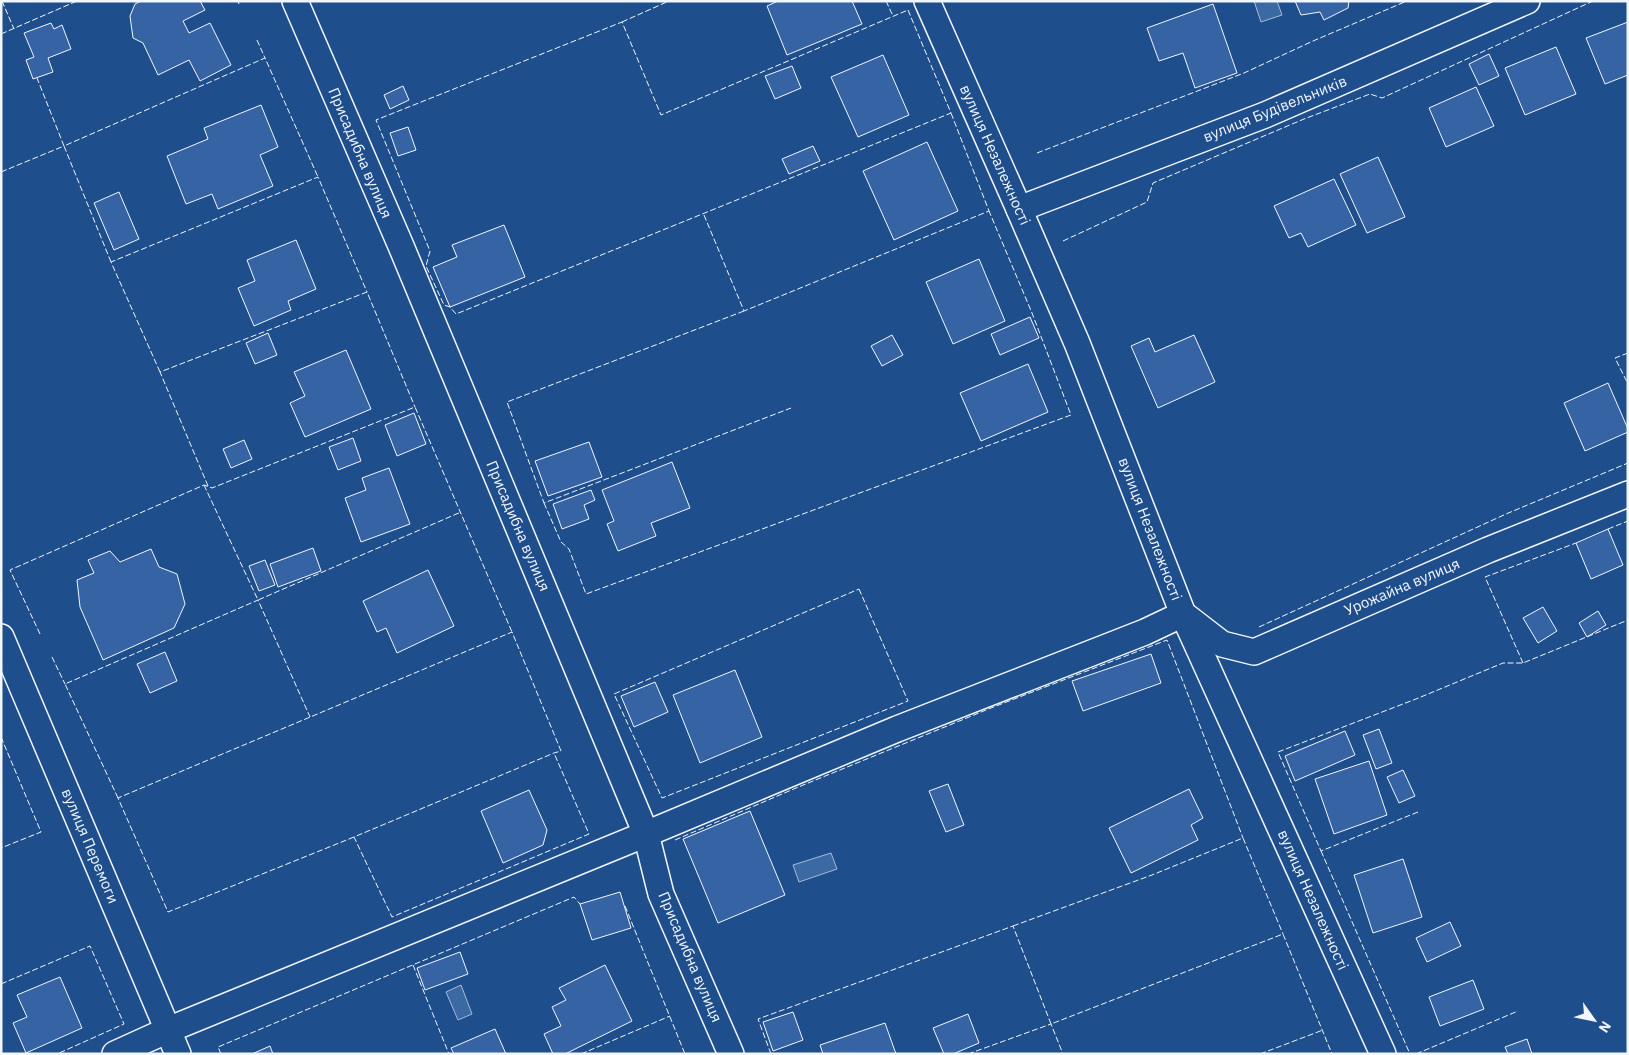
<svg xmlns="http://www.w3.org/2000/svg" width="1629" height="1055" viewBox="0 0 1629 1055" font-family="'IBM Plex Sans',sans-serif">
  <rect width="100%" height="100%" fill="#1f4e8c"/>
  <g fill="#3b69a3" stroke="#a8bbd7">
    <polygon points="1254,1 1277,1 1282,15 1261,22"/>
    <polygon points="831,853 837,869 799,882 793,865"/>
    <polygon points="461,985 472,1014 458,1020 446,992"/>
  </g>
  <g fill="#3563a3" stroke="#f2f6ff">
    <polygon points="141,1 200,1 205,10 183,21 189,33 210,23 231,65 200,81 189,60 158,75 143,43 133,38 130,16 135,4"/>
    <polygon points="778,1 852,1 862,24 787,55 767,6"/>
    <polygon points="1295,1 1349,1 1348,8 1324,20 1320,12 1301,15"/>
    <polygon points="1213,4 1237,73 1195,88 1183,53 1159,61 1147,28"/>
    <polygon points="1628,22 1628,75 1605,84 1586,38"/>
    <polygon points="51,23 54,29 62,25 71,49 48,58 53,72 33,79 26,60 34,57 24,33"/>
    <polygon points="1556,47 1576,94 1525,115 1505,68"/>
    <polygon points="1489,54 1499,76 1479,85 1469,64"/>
    <polygon points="883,55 909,115 858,137 831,77"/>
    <polygon points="792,66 801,88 775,99 765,76"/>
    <polygon points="403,86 409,100 390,109 384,95"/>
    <polygon points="1476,87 1494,126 1446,147 1429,108"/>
    <polygon points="261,105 278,147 260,155 273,186 218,209 212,194 186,204 167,156 208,139 204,128"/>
    <polygon points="408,127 416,150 398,156 390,133"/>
    <polygon points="927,142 958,211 894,240 863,171"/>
    <polygon points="813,146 820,161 789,174 782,159"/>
    <polygon points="1378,157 1405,217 1367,233 1340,174"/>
    <polygon points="1334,179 1356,225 1308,247 1301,233 1289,238 1274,206"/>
    <polygon points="119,192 139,239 114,250 94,203"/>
    <polygon points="504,225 525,277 450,307 433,267 457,257 452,245"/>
    <polygon points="296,240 316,289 288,301 291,310 254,326 238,288 255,281 247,260"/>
    <polygon points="979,259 1005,321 953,344 926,282"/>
    <polygon points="1030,317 1039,338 1000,355 991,334"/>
    <polygon points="268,333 277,355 255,364 246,343"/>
    <polygon points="892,335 903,355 882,366 871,346"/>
    <polygon points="1194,335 1215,382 1158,408 1131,346 1149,338 1155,352"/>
    <polygon points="346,350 371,409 305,437 290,403 305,396 294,372"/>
    <polygon points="1028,364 1048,412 981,441 960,393"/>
    <polygon points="1608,383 1628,429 1628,432 1585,451 1564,403"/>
    <polygon points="414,413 426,444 397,456 385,425"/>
    <polygon points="353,438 361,461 338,470 329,447"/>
    <polygon points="244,440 252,459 231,468 223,449"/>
    <polygon points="589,442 602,477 548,496 535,461"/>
    <polygon points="672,462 690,508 651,523 656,536 618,551 607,524 614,521 602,490"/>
    <polygon points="389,468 410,524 361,542 345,498 366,490 362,478"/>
    <polygon points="591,490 595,500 584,505 589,519 562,529 553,504"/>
    <polygon points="1608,529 1623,565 1591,579 1576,543"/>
    <polygon points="313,548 321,571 278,587 270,564"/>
    <polygon points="151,549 159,567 177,574 185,604 174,628 103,660 80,607 77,580 94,573 88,560 110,551 120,562"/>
    <polygon points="265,560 275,585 259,591 249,566"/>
    <polygon points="428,570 454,626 397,653 386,628 377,632 363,601"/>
    <polygon points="1543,607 1557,631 1538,643 1523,618"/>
    <polygon points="1598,611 1606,625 1587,637 1579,623"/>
    <polygon points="165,652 177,681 150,693 137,664"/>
    <polygon points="1151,654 1161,683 1083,711 1072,681"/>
    <polygon points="735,670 762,737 700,763 673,695"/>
    <polygon points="655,682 668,712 634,727 621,696"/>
    <polygon points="1379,729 1392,763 1376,769 1363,735"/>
    <polygon points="1345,731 1355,755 1295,781 1285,756"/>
    <polygon points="1369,761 1387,815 1334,834 1315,779"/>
    <polygon points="1403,770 1415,796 1399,803 1387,777"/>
    <polygon points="948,784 964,825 946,832 929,791"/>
    <polygon points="1189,789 1203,818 1191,825 1198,840 1131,873 1109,828"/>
    <polygon points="529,790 547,830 543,845 503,863 481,811"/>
    <polygon points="750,811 785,895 718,923 683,839"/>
    <polygon points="1403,859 1422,917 1373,933 1354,875"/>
    <polygon points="620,892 631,928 592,940 580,904"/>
    <polygon points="1450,922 1461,946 1427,962 1416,938"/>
    <polygon points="460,952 468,974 425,990 417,968"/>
    <polygon points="605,965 632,1021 565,1054 553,1054 544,1034 561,1026 552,1007 566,1000 559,988"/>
    <polygon points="60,977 82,1028 26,1053 13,1023 27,1017 17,995"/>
    <polygon points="1473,980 1484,1009 1440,1026 1429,997"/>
    <polygon points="793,1012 803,1040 773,1051 763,1022"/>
    <polygon points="968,1014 979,1043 953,1054 944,1054 933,1028"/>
    <polygon points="885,1023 896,1054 823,1054 820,1045"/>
    <polygon points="495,1029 506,1054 454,1054 451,1048"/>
    <polygon points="1527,1039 1532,1054 1508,1054 1505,1047"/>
    <polygon points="270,1046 273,1054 252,1054"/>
  </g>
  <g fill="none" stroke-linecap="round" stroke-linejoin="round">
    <g stroke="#f2f6ff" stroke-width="28">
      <g id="street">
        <polyline points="295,1 401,246 646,834 661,894 731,1054"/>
        <polyline points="927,1 1019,209 1077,343 1183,614 1383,1054"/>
        <polyline points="1019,209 1265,115 1527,1"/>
        <polyline points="1187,617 1222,644 1254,652 1488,550 1628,494"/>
        <polyline points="1,637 178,1054"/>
        <polyline points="115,1054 168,1030 646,834 897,729 1145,632 1183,614"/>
      </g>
    </g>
    <use href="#street" stroke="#1f4e8c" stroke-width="25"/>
    <g stroke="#f2f6ff" stroke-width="1" stroke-dasharray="6 2.5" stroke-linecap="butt">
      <polyline points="2,1 14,29"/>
      <polyline points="238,1 239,4"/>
      <polyline points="886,1 893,16"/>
      <polygon points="908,10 951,113 456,314 450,307 444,305 426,266 430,251 376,120 622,22 661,115"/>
      <polyline points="622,22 669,1"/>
      <polyline points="1,34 77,1"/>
      <polyline points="257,40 265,58"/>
      <polyline points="1037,153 1244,73 1313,41 1407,1"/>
      <polyline points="1,172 64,146 37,78"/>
      <polyline points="704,215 744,311 989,211 951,113"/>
      <polyline points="1063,241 1147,202 1153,183 1304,119 1370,94 1382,98 1593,1"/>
      <polyline points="111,262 64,146 265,58 318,177"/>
      <polyline points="744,311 507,402 544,503 791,408"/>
      <polyline points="1628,353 1615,358 1628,384"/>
      <polyline points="160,372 111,262 318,177 367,292"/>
      <polyline points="204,485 258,600 461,512"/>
      <polyline points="208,486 160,372 367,292 415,407"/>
      <polyline points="544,503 561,542 569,549 586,594 1071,415 1032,313 989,211"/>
      <polyline points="1608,529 1628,521"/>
      <polygon points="859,589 908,701 662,798 614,694"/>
      <polyline points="1259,627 1506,514 1628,463"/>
      <polyline points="40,634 10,570 204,485 212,488 415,407 512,632"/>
      <polyline points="52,657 65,684"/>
      <polyline points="1523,663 1485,577 1576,543"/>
      <polyline points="1,737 41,832 1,848"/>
      <polyline points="118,798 65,684 258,600 310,717"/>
      <polyline points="1418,812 1321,851 1278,752 1416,699 1503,663 1523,663 1628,620"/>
      <polyline points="354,837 168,912 118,798 512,632 561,751 554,753 354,837 392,917 589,834 554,753"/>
      <polyline points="675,840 796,788 991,708 1167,640 1243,838"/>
      <polyline points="1321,851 1410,1054"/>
      <polyline points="625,906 685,1054"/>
      <polyline points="1013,926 1152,875 1243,838 1283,934"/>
      <polyline points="413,965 449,1054"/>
      <polyline points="1,984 90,946 124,1024 57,1054"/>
      <polyline points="221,1054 218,1047 574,897 580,904"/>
      <polyline points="581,1054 670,1016"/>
      <polyline points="771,1054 758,1019 1013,926 1051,1024 1283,934 1332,1054"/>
      <polyline points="968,1054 1051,1024 1063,1054"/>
      <polyline points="1260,1054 1323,1030"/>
      <polyline points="1416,1054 1518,1011"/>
    </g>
  </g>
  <g text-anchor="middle" stroke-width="4" stroke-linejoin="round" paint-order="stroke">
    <g font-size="15" fill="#f2f6ff" stroke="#1f4e8c">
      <text transform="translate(1275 109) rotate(-22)" y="5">вулиця Будівельників</text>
      <text transform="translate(360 153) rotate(67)" y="5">Присадибна вулиця</text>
      <text transform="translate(995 155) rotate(66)" y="5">вулиця Незалежності</text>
      <text transform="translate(518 526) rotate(67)" y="5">Присадибна вулиця</text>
      <text transform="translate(1150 529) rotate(69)" y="5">вулиця Незалежності</text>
      <text transform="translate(1402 587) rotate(-23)" y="5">Урожайна вулиця</text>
      <text transform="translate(90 846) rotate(67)" y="5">вулиця Перемоги</text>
      <text transform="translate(1313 900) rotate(66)" y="5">вулиця Незалежності</text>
      <text transform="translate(690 957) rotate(67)" y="5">Присадибна вулиця</text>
    </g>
  </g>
  <rect width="1629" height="1055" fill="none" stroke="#f2f6ff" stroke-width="5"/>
  <g transform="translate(1594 1020) rotate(123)" stroke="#1f4e8c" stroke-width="4" paint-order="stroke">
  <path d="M0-4L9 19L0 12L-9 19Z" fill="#f2f6ff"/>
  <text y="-8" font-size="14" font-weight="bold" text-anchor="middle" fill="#f2f6ff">N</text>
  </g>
</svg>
